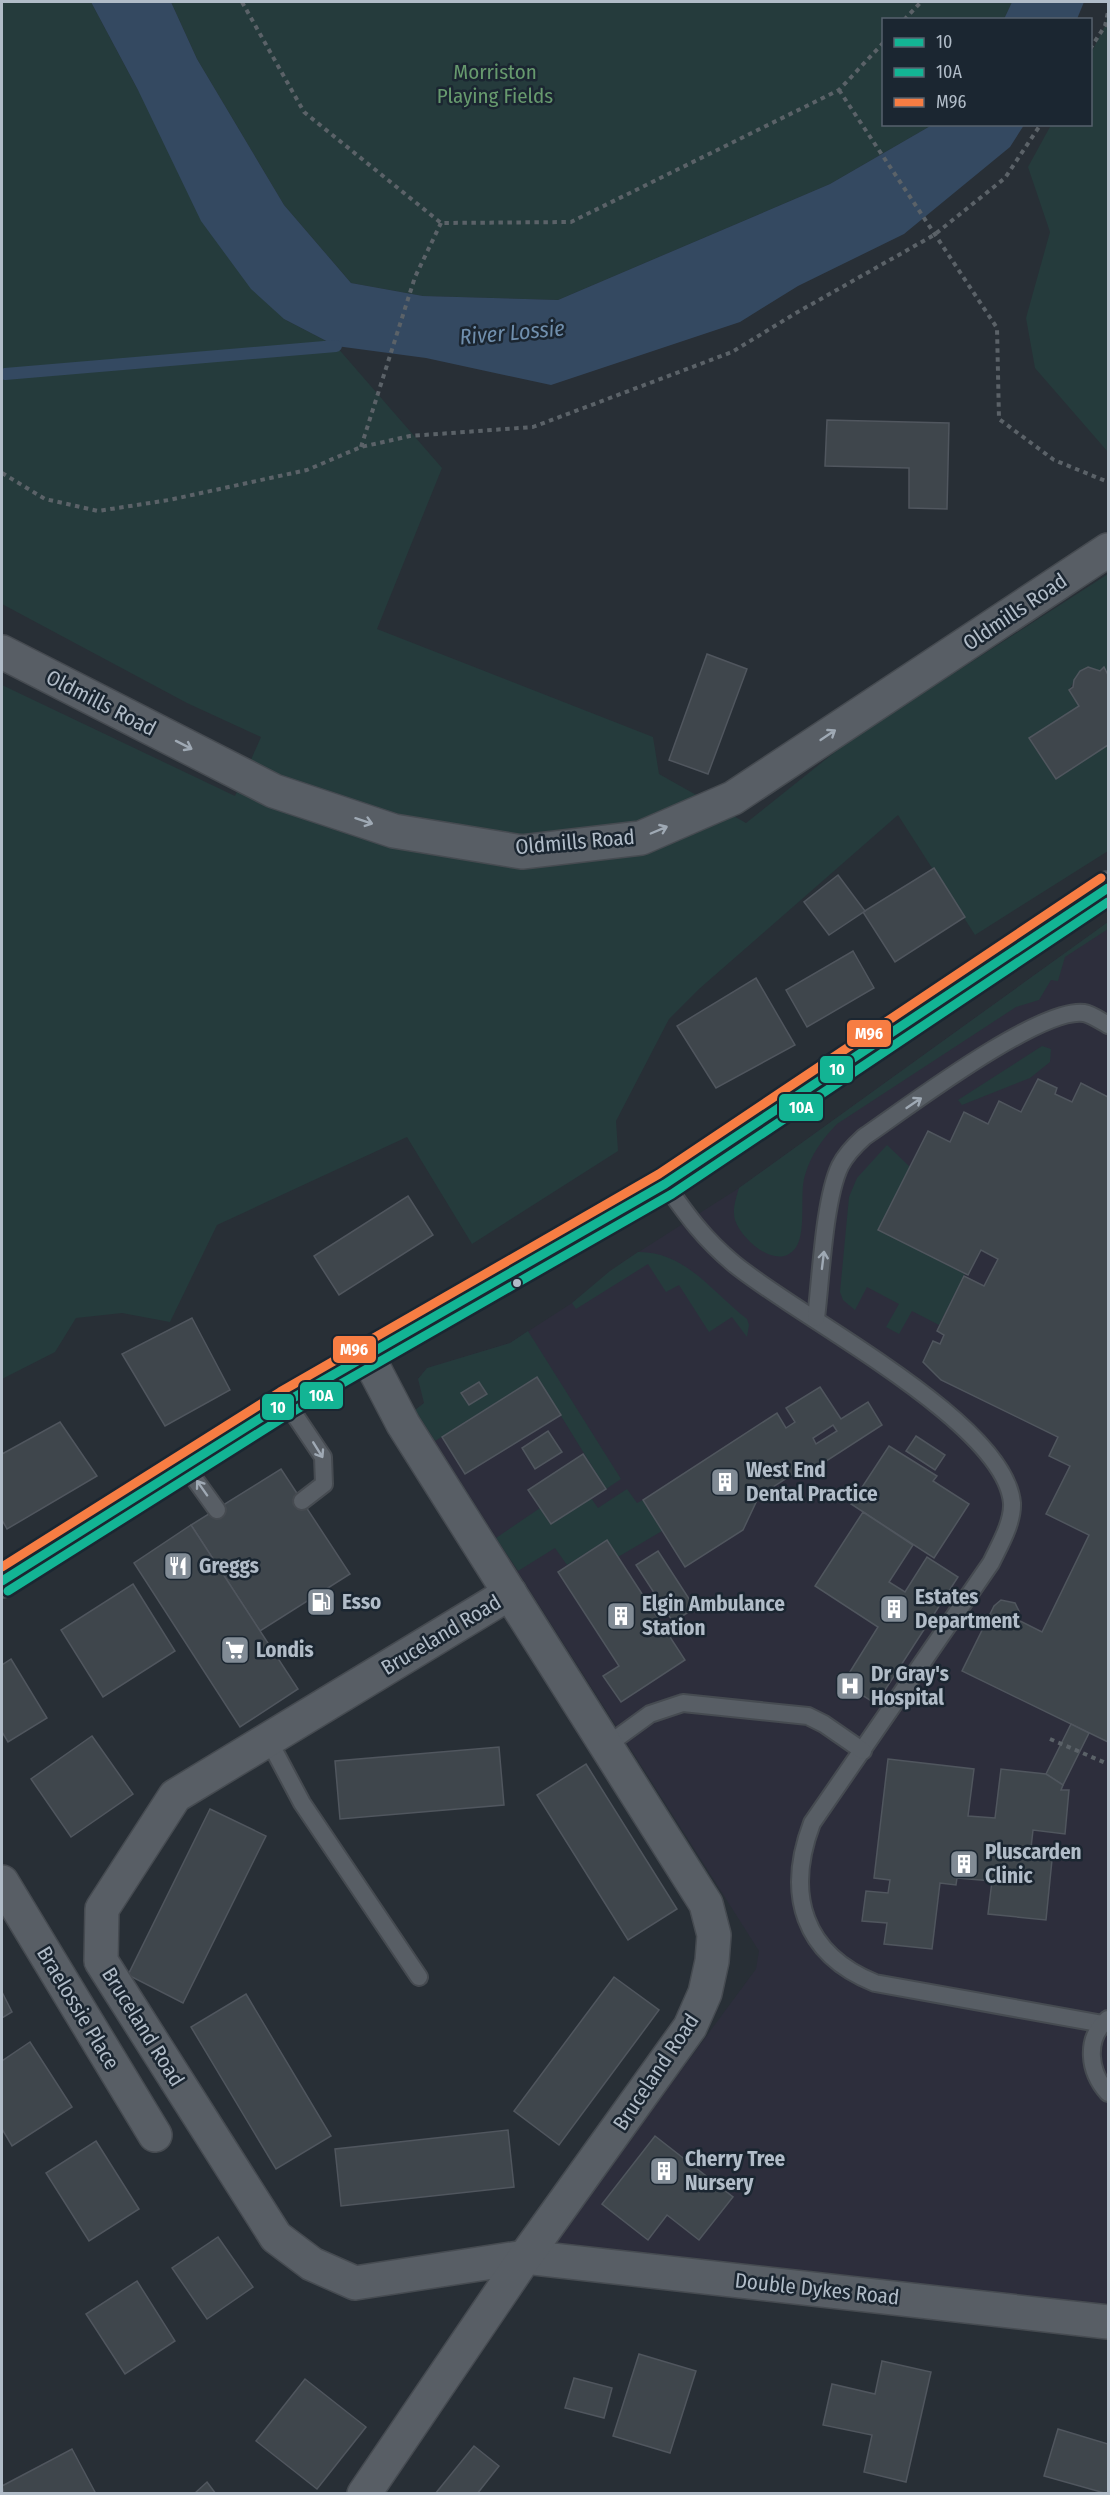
<svg xmlns="http://www.w3.org/2000/svg" width="1110" height="2495" viewBox="0 0 1110 2495" font-family="'Fira Sans Condensed',sans-serif">
  <rect width="100%" height="100%" fill="#282f36"/>
  <polygon fill="#2d2e3c" points="1108,922 1108,2305 556,2250 554,2242 756,1969 759,1951 415,1410 424,1403 418,1379 427,1368 510,1343 572,1303 623,1262 739,1188"/>
  <g fill="#253b3c">
    <polygon points="2,2 91,2 138,90 284,319 336,346 442,468 377,629 653,737 659,774 746,823 850,740 1108,574 1108,675 1104,668 1100,671 1088,667 1080,671 1069,690 1079,706 1029,738 1056,779 1108,745 1108,851 975,935 898,815 699,989 669,1019 616,1121 618,1151 472,1244 407,1137 217,1225 170,1322 122,1313 76,1318 55,1352 2,1379 2,685 235,796 261,737 187,703 2,604"/>
    <polygon points="171,2 1012,2 1004,19 884,20 884,124 932,125 830,184 558,300 423,296 351,283 284,205 197,59"/>
    <polygon points="1108,12 1108,452 1035,368 1026,318 1050,232 1028,167 1051,125 1090,124 1091,53 1105,26"/>
    <path d="M1108 922V929L1065 957 1058 981 1051 980 1039 1000 1016 1007 837 1124C822 1139 811 1155 805 1175 798 1196 810 1243 789 1254 770 1265 741 1238 735 1220 732 1210 736 1198 739 1188Z"/>
    <polygon points="1042,1046 1051,1049 1050,1062 1030,1078 962,1105 958,1100"/>
    <polygon points="887,1145 910,1167 878,1230 965,1274 939,1325 912,1311 899,1334 886,1327 899,1304 867,1287 855,1310 843,1300 840,1292 849,1197 857,1178"/>
    <path d="M638 1252C685 1251 713 1293 747 1319L749 1325 747 1337 732 1317 709 1332 679 1285 666 1292 648 1264 576 1309 572 1303 610 1271Z"/>
    <polygon points="528,1331 621,1479 606,1489 537,1377 435,1441 415,1410 424,1403 418,1379 427,1368 510,1343"/>
    <polygon points="627,1489 637,1503 643,1500 662,1531 618,1557 607,1540 567,1565 555,1548 518,1571 496,1538 540,1508 551,1524 591,1498 598,1508"/>
  </g>
  <g fill="#344961">
    <polygon points="91,2 171,2 197,59 284,205 351,283 423,296 558,300 830,184 932,125 1024,125 1010,147 904,234 798,286 740,322 551,385 426,358 336,346 284,319 251,289 201,221 138,90"/>
    <polygon points="1012,2 1084,2 1077,19 1004,19"/>
  </g>
  <g fill="none" stroke-linecap="round" stroke-linejoin="round">
    <polyline stroke="#344961" stroke-width="12" points="5,374 336,346"/>
  </g>
  <g fill="#3f464c" stroke="#50565e" stroke-width="1.5" fill-rule="evenodd">
    <polygon points="827,420 949,423 947,509 909,508 909,468 825,466"/>
    <polygon points="707,654 747,669 708,774 669,760"/>
    <polygon points="1088,667 1100,671 1104,667 1108,675 1108,745 1056,779 1029,738 1079,706 1069,690 1073,687 1074,680 1080,671"/>
    <polygon points="934,868 965,917 895,962 863,912"/>
    <polygon points="838,875 865,911 829,935 804,902"/>
    <polygon points="853,951 874,988 807,1027 786,990"/>
    <polygon points="756,978 795,1045 716,1088 677,1026"/>
    <polygon points="1038,1079 1057,1088 1055,1094 1072,1102 1081,1083 1108,1097 1108,1742 962,1671 994,1606 1001,1600 1015,1603 1019,1611 1016,1619 1042,1632 1089,1535 1046,1514 1070,1466 1049,1456 1058,1437 941,1380 923,1362 933,1341 940,1344 944,1335 937,1331 964,1276 984,1286 998,1259 981,1250 968,1275 878,1230 928,1131 950,1142 964,1112 988,1124 999,1101 1021,1112"/>
    <polygon points="408,1196 433,1235 339,1295 314,1256"/>
    <polygon points="192,1318 230,1390 165,1426 122,1354"/>
    <polygon points="537,1377 561,1415 465,1474 442,1437"/>
    <polygon points="479,1382 487,1394 469,1405 461,1393"/>
    <path d="M820 1387 841 1419 868 1402 882 1425 814 1469 810 1463 759 1496 743 1530 685 1567 643 1500 777 1413 786 1428 795 1422 786 1408ZM833 1425 837 1431 816 1444 813 1438Z"/>
    <polygon points="60,1422 97,1476 7,1529 2,1520 2,1454"/>
    <polygon points="548,1431 562,1452 535,1469 522,1448"/>
    <polygon points="916,1436 945,1455 935,1470 906,1451"/>
    <polygon points="889,1446 937,1476 933,1481 969,1504 934,1558 851,1504"/>
    <polygon points="583,1454 606,1489 551,1524 528,1490"/>
    <polygon points="281,1469 350,1574 260,1631 191,1525"/>
    <polygon points="863,1512 913,1545 889,1582 905,1592 927,1557 958,1577 876,1704 843,1683 878,1627 815,1586"/>
    <polygon points="191,1525 298,1689 240,1727 134,1563"/>
    <polygon points="607,1540 685,1660 621,1702 603,1676 619,1666 558,1572"/>
    <polygon points="658,1551 695,1608 673,1622 636,1565"/>
    <polygon points="133,1584 175,1651 103,1697 61,1630"/>
    <polygon points="11,1659 47,1718 8,1742 2,1732 2,1665"/>
    <polygon points="1071,1724 1089,1733 1063,1785 1046,1774"/>
    <polygon points="92,1736 133,1794 71,1837 31,1779"/>
    <polygon points="499,1747 504,1805 340,1819 335,1761"/>
    <polygon points="888,1759 974,1769 968,1816 995,1818 1001,1769 1046,1774 1063,1785 1061,1790 1069,1790 1065,1834 1033,1830 1031,1848 1053,1850 1046,1920 988,1914 992,1881 957,1878 956,1885 940,1883 932,1949 884,1944 887,1923 862,1921 866,1891 888,1893 890,1880 874,1878"/>
    <polygon points="586,1764 677,1909 628,1940 537,1795"/>
    <polygon points="210,1809 266,1836 183,2003 128,1975"/>
    <polygon points="614,1977 659,2010 559,2145 514,2111"/>
    <polygon points="2,1992 12,2012 2,2018"/>
    <polygon points="246,1994 331,2136 276,2169 191,2027"/>
    <polygon points="30,2042 72,2107 12,2146 2,2129 2,2061"/>
    <polygon points="508,2130 514,2187 341,2206 335,2149"/>
    <polygon points="655,2136 733,2197 699,2240 667,2215 648,2240 602,2204"/>
    <polygon points="96,2141 139,2209 89,2241 46,2173"/>
    <polygon points="218,2237 253,2287 207,2319 172,2268"/>
    <polygon points="137,2281 175,2341 125,2374 86,2314"/>
    <polygon points="639,2354 696,2371 670,2453 613,2436"/>
    <polygon points="882,2361 931,2372 906,2482 864,2472 872,2435 823,2425 832,2384 875,2394"/>
    <polygon points="574,2378 612,2388 604,2418 565,2408"/>
    <polygon points="305,2379 366,2427 317,2489 256,2441"/>
    <polygon points="1058,2429 1108,2444 1108,2494 1044,2476"/>
    <polygon points="474,2446 499,2466 477,2494 435,2494"/>
    <polygon points="72,2449 96,2494 4,2494 2,2486"/>
    <polygon points="207,2482 216,2494 194,2494"/>
  </g>
  <g fill="none" stroke-linecap="round" stroke-linejoin="round">
    <g stroke="#464b51" stroke-width="20">
      <g id="lane">
        <path d="M665 1184C687 1215 703 1238 733 1263 796 1316 1005 1421 1012 1503 1013 1523 999 1546 991 1563L812 1823C785 1894 803 1954 875 1983L1103 2024"/>
        <path d="M816 1318C821 1278 824 1200 840 1166 846 1154 854 1146 864 1137 905 1109 1039 1007 1084 1013 1091 1014 1101 1021 1108 1025"/>
        <polyline points="286,1402 323,1457 324,1484 302,1501"/>
        <polyline points="186,1467 217,1510"/>
        <polyline points="268,1739 302,1803 419,1977"/>
        <polyline points="606,1746 650,1714 683,1703 808,1716 824,1724 863,1751"/>
        <path d="M1108 2019C1084 2039 1089 2072 1108 2093"/>
      </g>
    </g>
    <g stroke="#464b51" stroke-width="36">
      <g id="street">
        <polyline points="2,652 274,791 394,831 522,852 641,838 733,798 1108,550"/>
        <polyline points="510,1593 175,1796 102,1909 101,1961 276,2237 312,2264 355,2283 525,2257 1108,2322"/>
        <polyline points="2,1882 155,2135"/>
        <polyline points="364,2494 525,2257 690,2027 705,1993 712,1961 714,1935 706,1904 403,1424 367,1355"/>
      </g>
    </g>
    <g stroke="#454b51" stroke-width="36">
      <polyline id="highway" points="2,1581 286,1402 665,1184 1108,888"/>
    </g>
    <g stroke="#5b6268" stroke-width="4" stroke-dasharray="4.5 4.5" stroke-linecap="butt">
      <polyline points="242,2 304,112 441,223 571,222 839,90 884,42"/>
      <polyline points="904,20 921,2"/>
      <polyline points="1090,49 1105,26 1108,12"/>
      <polyline points="839,90 997,328 999,419 1054,460 1108,482"/>
      <polyline points="361,447 415,277 441,223"/>
      <polyline points="2,473 45,499 98,511 169,500 307,470 361,447 410,436 533,427 732,352 796,313 934,235 1005,178 1041,124"/>
      <polyline points="1050,1739 1108,1764"/>
    </g>
    <use href="#lane" stroke="#585e65" stroke-width="16"/>
    <use href="#street" stroke="#585e65" stroke-width="33"/>
    <use href="#highway" stroke="#5d6164" stroke-width="33"/>
    <g stroke="#1b2631" stroke-width="14">
      <polyline id="bus-1" points="2,1581 286,1402 665,1184 1108,888"/>
    </g>
    <g stroke="#1b2631" stroke-width="14">
      <polyline id="bus-2" points="8,1591 292,1412 672,1194 1108,902"/>
    </g>
    <g stroke="#1b2631" stroke-width="14">
      <polyline id="bus-3" points="2,1567 280,1392 659,1174 1101,878"/>
    </g>
    <use href="#bus-1" stroke="#13b494" stroke-width="9"/>
    <use href="#bus-2" stroke="#13b494" stroke-width="9"/>
    <use href="#bus-3" stroke="#f77d43" stroke-width="9"/>
  </g>
  <defs><path id="oneway-shaft" d="M-6 0H5M1.5-3L5.5 0L1.5 3" fill="none" stroke-width="1.6" stroke-linecap="round" stroke-linejoin="round" transform="scale(1.5)"/></defs>
  <g stroke="#9fa9b4">
    <use href="#oneway-shaft" transform="translate(828 735) rotate(-34)"/>
    <use href="#oneway-shaft" transform="translate(184 745) rotate(27)"/>
    <use href="#oneway-shaft" transform="translate(364 821) rotate(18)"/>
    <use href="#oneway-shaft" transform="translate(659 830) rotate(-23)"/>
    <use href="#oneway-shaft" transform="translate(914 1103) rotate(-34)"/>
    <use href="#oneway-shaft" transform="translate(823 1260) rotate(-83)"/>
    <use href="#oneway-shaft" transform="translate(318 1450) rotate(58)"/>
    <use href="#oneway-shaft" transform="translate(202 1488) rotate(-125)"/>
  </g>
  <defs>
    <g id="building-square" transform="scale(1.5)"><rect x="-9" y="-9" width="18" height="18" rx="4" fill="#818b95" stroke="#1b2631"/><path d="M-4-6H4V6H1V3H-1V6H-4ZM-2.5-4.3h1.7v1.8h-1.7ZM.8-4.3h1.7v1.8H.8ZM-2.5-1h1.7V.8h-1.7ZM.8-1h1.7V.8H.8Z" fill="#fff"/></g>
    <g id="restaurant-square" transform="scale(1.5)"><rect x="-9" y="-9" width="18" height="18" rx="4" fill="#818b95" stroke="#1b2631"/><path d="M-5-6h1v4h1v-4h1v4h1v-4h1v5L-1.5 .5V6h-2V.5L-5-1ZM5-6V6H3V1.5H1.5Q1.5-4 5-6Z" fill="#fff"/></g>
    <g id="fuel-square" transform="scale(1.5)"><rect x="-9" y="-9" width="18" height="18" rx="4" fill="#818b95" stroke="#1b2631"/><path d="M-5.5-6h7V0h2V4h1.3V-2.5L3-4.5l.8-.8L6-3V5H2.5V1h-1V6h-7ZM-4.2-4.7v3.2H.2V-4.7Z" fill="#fff"/></g>
    <g id="supermarket-square" transform="scale(1.5)"><rect x="-9" y="-9" width="18" height="18" rx="4" fill="#818b95" stroke="#1b2631"/><path d="M-6-5.5h2.5l.6 2H6L4.5 2H-2.5L-4.4-4H-6ZM-1.5 3.2a1.3 1.3 0 1 0 .1 0ZM3 3.2a1.3 1.3 0 1 0 .1 0Z" fill="#fff"/></g>
    <g id="hospital-square" transform="scale(1.5)"><rect x="-9" y="-9" width="18" height="18" rx="4" fill="#818b95" stroke="#1b2631"/><path d="M-5-5h3v3.5h4V-5h3V5h-3V1.5h-4V5h-3Z" fill="#fff"/></g>
  </defs>
  <g fill-rule="evenodd">
    <use href="#building-square" x="725" y="1482"/>
    <use href="#restaurant-square" x="178" y="1566"/>
    <use href="#fuel-square" x="321" y="1602"/>
    <use href="#building-square" x="894" y="1609"/>
    <use href="#building-square" x="621" y="1616"/>
    <use href="#supermarket-square" x="235" y="1650"/>
    <use href="#hospital-square" x="850" y="1686"/>
    <use href="#building-square" x="964" y="1864"/>
    <use href="#building-square" x="664" y="2171"/>
  </g>
  <circle fill="#b1bcc8" stroke="#1b2631" stroke-width="2" cx="517" cy="1283" r="5"/>
  <g text-anchor="middle" stroke-width="5" stroke-linejoin="round" paint-order="stroke">
    <g font-size="21" fill="#679a6e" stroke="#1b2631">
      <text x="495" y="79">Morriston<tspan x="495" dy="24">Playing Fields</tspan></text>
    </g>
    <g font-size="21" fill="#b1bcc8" stroke="#1b2631">
      <text transform="translate(1015 612) rotate(-34)" y="7">Oldmills Road</text>
      <text transform="translate(101 703) rotate(27)" y="7">Oldmills Road</text>
      <text transform="translate(575 842) rotate(-5)" y="7">Oldmills Road</text>
      <text transform="translate(441 1635) rotate(-31)" y="7">Bruceland Road</text>
      <text transform="translate(78 2008) rotate(59)" y="7">Braelossie Place</text>
      <text transform="translate(143 2027) rotate(58)" y="7">Bruceland Road</text>
      <text transform="translate(656 2072) rotate(-56)" y="7">Bruceland Road</text>
      <text transform="translate(817 2289) rotate(6)" y="7">Double Dykes Road</text>
    </g>
    <g font-size="21" font-weight="bold" fill="#b1bcc8" stroke="#1b2631" text-anchor="start">
      <text x="746" y="1477">West End<tspan x="746" dy="24">Dental Practice</tspan></text>
      <text x="199" y="1573">Greggs</text>
      <text x="915" y="1604">Estates<tspan x="915" dy="24">Department</tspan></text>
      <text x="342" y="1609">Esso</text>
      <text x="642" y="1611">Elgin Ambulance<tspan x="642" dy="24">Station</tspan></text>
      <text x="256" y="1657">Londis</text>
      <text x="871" y="1681">Dr Gray's<tspan x="871" dy="24">Hospital</tspan></text>
      <text x="985" y="1859">Pluscarden<tspan x="985" dy="24">Clinic</tspan></text>
      <text x="685" y="2166">Cherry Tree<tspan x="685" dy="24">Nursery</tspan></text>
    </g>
    <g font-size="22" font-style="italic" fill="#708fad" stroke="#1b2631">
      <text transform="translate(512 332) rotate(-5)" y="8">River Lossie</text>
    </g>
  </g>
  <g stroke="#1b2631" stroke-width="2">
    <rect x="846" y="1019" width="46" height="29" rx="6" fill="#f77d43"/>
    <rect x="819" y="1055" width="35" height="29" rx="6" fill="#13b494"/>
    <rect x="778" y="1093" width="46" height="29" rx="6" fill="#13b494"/>
    <rect x="332" y="1335" width="45" height="29" rx="6" fill="#f77d43"/>
    <rect x="299" y="1381" width="45" height="29" rx="6" fill="#13b494"/>
    <rect x="261" y="1393" width="34" height="28" rx="6" fill="#13b494"/>
  </g>
  <g font-size="16" text-anchor="middle" font-weight="bold" fill="#fff">
    <text x="869" y="1039">M96</text>
    <text x="837" y="1075">10</text>
    <text x="801" y="1113">10A</text>
    <text x="354" y="1355">M96</text>
    <text x="321" y="1401">10A</text>
    <text x="278" y="1413">10</text>
  </g>
  <rect width="1110" height="2495" fill="none" stroke="#b1bcc8" stroke-width="6"/>
  <rect x="882" y="18" width="210" height="108" fill="#1b2631" stroke="#57626d" stroke-width="1.5"/>
  <rect x="894" y="38" width="30" height="9" fill="#13b494" stroke="#57626d" stroke-width="1.5"/>
  <text x="936" y="48" font-size="18" fill="#b1bcc8">10</text>
  <rect x="894" y="68" width="30" height="9" fill="#13b494" stroke="#57626d" stroke-width="1.5"/>
  <text x="936" y="78" font-size="18" fill="#b1bcc8">10A</text>
  <rect x="894" y="98" width="30" height="9" fill="#f77d43" stroke="#57626d" stroke-width="1.5"/>
  <text x="936" y="108" font-size="18" fill="#b1bcc8">M96</text>
</svg>
